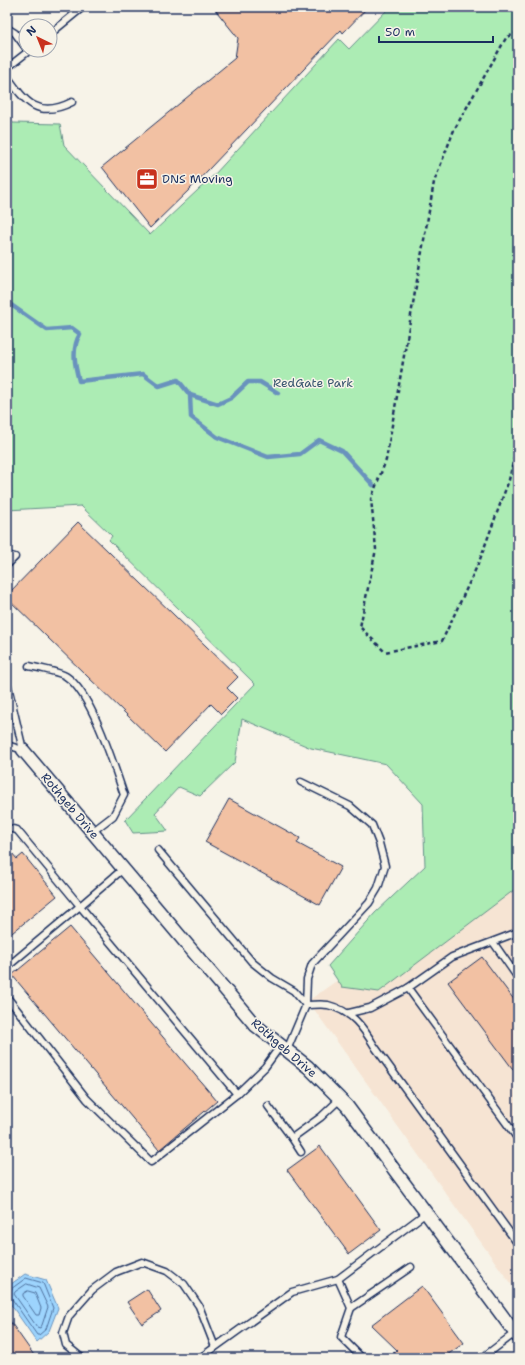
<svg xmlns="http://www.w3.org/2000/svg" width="525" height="1365" viewBox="0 0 525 1365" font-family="'Shantell Sans',sans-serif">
  <rect width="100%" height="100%" fill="#f7f3e8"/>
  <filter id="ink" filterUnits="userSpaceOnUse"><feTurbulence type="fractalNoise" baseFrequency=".025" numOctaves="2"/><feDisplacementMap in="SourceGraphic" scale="8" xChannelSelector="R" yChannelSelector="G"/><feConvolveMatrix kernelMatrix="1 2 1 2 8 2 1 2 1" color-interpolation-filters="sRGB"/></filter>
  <g filter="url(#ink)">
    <polygon fill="#f6e4d3" points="518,852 518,1294 308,1001"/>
    <polygon fill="#acecb4" stroke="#648e89" points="390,7 518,7 518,887 379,992 342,987 328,966 375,913 425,866 423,804 386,764 311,748 242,719 235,762 200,796 179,787 155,813 168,831 133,833 125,820 255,684 109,540 112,536 81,506 7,510 7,116 13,123 60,124 64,145 150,235 214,175 339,39 349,49"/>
    <polygon fill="#9dd4fd" stroke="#6992bd" points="25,1274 46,1280 58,1308 49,1331 37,1342 7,1299 7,1287"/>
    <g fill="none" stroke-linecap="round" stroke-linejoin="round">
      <g stroke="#4f719e" stroke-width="1">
        <polygon points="27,1284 39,1288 48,1307 42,1325 40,1328 37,1327 14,1294 15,1292"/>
        <polyline points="7,1290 11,1289 26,1278 43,1283 53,1308 46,1329 39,1335 37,1335 12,1299 7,1297"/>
        <polygon points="28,1291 35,1293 41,1308 39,1315 36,1315 23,1296 23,1294"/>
      </g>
      <g stroke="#6992bd" stroke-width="4.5">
        <path d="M7 302 47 330 72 328 80 334C71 349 75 366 79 381L143 374 159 386 178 380 190 395 191 417 217 437 268 457 300 454 319 440 342 451 373 485"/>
        <polyline points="190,395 218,404 231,398 248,382 260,382 278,393"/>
      </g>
    </g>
    <g fill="#f2c1a3" stroke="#1b2f5e">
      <polygon points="213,7 368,7 343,33 341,30 191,188 150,228 102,167 235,58 238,38"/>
      <polygon points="78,522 238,677 227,688 237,698 221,714 211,704 165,752 7,598 7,595"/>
      <polygon points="229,799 300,838 297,843 341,867 320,905 205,842"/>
      <polygon points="7,847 17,859 23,854 57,896 7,937"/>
      <polygon points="70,927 217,1101 159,1150 12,975"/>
      <polygon points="482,957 518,1005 518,1076 448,982"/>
      <polygon points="320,1146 381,1230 349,1254 287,1170"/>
      <polygon points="422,1286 464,1343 443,1358 389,1358 397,1350 371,1325"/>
      <polygon points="147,1289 161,1311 142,1324 127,1302"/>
      <polygon points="7,1317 36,1358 7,1358"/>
    </g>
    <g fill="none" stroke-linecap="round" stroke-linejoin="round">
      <g stroke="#1b2f5e" stroke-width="9">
        <g id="service">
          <polyline points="7,28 15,33 26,48"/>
          <polyline points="50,34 83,7"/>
          <polyline points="7,68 30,50"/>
          <path d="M7 76C26 103 38 119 72 102"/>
          <polyline points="7,555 15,557 7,565"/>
          <path d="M29 666C38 668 61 672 67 677 92 694 114 766 124 795L113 816 92 832"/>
          <polyline points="7,682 23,750"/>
          <polyline points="7,745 23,750"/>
          <polyline points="7,828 17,830 80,906 123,869"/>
          <polyline points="158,850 252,962 272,978 294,991 306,1005 307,979 312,964 369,903 378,888 385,866 379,843 372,825 350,806 301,782"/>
          <polyline points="493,942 518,978"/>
          <polyline points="7,967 80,906 237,1094 265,1067 281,1045"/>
          <polyline points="408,988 518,1139"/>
          <polyline points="7,997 87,1099 151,1162 237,1094"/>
          <polyline points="349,1013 370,1008 408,988 452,957 518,932"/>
          <path d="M287 1050 306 1005C313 1005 321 1004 328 1005 352 1011 363 1027 375 1047L518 1244"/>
          <polyline points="268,1106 292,1138 321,1117 340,1099"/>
          <polyline points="292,1138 301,1152"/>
          <polyline points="338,1279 351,1308 411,1267"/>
          <polyline points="351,1308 341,1337 362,1358"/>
          <polyline points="82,1358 66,1345 63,1333 69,1316 92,1290 116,1272 142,1262 167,1271 184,1284 199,1306 215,1347"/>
          <polyline points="200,1358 292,1292 338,1279 426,1213"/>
          <polyline points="482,1358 515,1333"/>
        </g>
      </g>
      <g stroke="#1b2f5e" stroke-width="15">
        <polyline id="minor" points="23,750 255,1025 308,1067 347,1106 518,1337"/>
      </g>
      <polyline stroke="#1b2f5e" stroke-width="2.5" stroke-dasharray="4 3" stroke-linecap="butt" points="518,32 506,38 454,130 434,182 386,460 371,499 376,549 360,627 385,652 442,641 479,562 509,480 518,440"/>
      <use href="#service" stroke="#f7f3e8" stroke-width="6"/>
      <use href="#minor" stroke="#f7f3e8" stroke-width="12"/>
    </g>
  </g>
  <defs>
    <g id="office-square" transform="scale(1.15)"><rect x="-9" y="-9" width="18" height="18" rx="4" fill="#c8321e" stroke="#f7f3e8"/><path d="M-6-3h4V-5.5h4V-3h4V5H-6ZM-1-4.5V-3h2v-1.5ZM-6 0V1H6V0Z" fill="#fff"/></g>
  </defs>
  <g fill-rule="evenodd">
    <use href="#office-square" x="147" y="179"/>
  </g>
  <g text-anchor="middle" stroke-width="3" stroke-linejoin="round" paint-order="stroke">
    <g font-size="12" fill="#1b2f5e" stroke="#f7f3e8" text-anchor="start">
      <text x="162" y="183">DNS Moving</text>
    </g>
    <g font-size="12" fill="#38556f" stroke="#f7f3e8">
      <text x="313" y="387">RedGate Park</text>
    </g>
    <g font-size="12" fill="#1b2f5e" stroke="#f7f3e8">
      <text transform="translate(70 806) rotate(50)" y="4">Rothgeb Drive</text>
      <text transform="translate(284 1048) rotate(41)" y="4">Rothgeb Drive</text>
    </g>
  </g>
  <rect width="525" height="1365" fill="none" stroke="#f7f3e8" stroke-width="24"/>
  <rect x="12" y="12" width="501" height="1341" fill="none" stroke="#1b2f5e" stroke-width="1.5" filter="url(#ink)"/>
  <g transform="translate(38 38) rotate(317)"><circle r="19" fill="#f7f3e8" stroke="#9fa5b1"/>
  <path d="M0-3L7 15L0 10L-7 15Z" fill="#c8321e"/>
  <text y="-6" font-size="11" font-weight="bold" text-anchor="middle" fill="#1b2f5e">N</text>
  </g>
  <path d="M379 36v6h114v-6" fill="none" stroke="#1b2f5e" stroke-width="2"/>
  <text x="385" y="36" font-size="12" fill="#1b2f5e" stroke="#f7f3e8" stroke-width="3" paint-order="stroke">50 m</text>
</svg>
